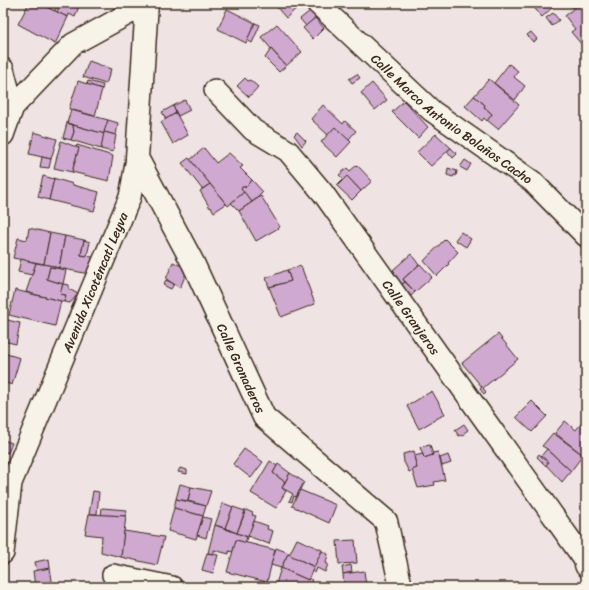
<svg xmlns="http://www.w3.org/2000/svg" width="589" height="590" viewBox="0 0 589 590" font-family="Sriracha,sans-serif">
  <rect width="100%" height="100%" fill="#efe4e3"/>
  <filter id="ink" filterUnits="userSpaceOnUse"><feTurbulence type="fractalNoise" baseFrequency=".025" numOctaves="2"/><feDisplacementMap in="SourceGraphic" scale="8" xChannelSelector="R" yChannelSelector="G"/><feConvolveMatrix kernelMatrix="1 2 1 2 8 2 1 2 1" color-interpolation-filters="sRGB"/></filter>
  <g filter="url(#ink)">
    <g fill="#d0a9d1" stroke="#3b2a1e">
      <polygon points="29,3 38,3 68,17 55,44 18,24"/>
      <polygon points="38,3 59,3 55,11"/>
      <polygon points="61,3 80,3 75,17 69,14 68,17 57,12"/>
      <polygon points="275,3 298,3 300,5 286,18 274,4"/>
      <polygon points="525,3 533,3 528,7"/>
      <polygon points="533,3 557,3 542,17 531,4"/>
      <polygon points="569,3 580,3 574,9"/>
      <polygon points="580,3 586,3 586,42 582,45 571,32 575,29 565,16"/>
      <polygon points="227,9 255,23 246,43 218,29"/>
      <polygon points="310,11 316,18 315,18 306,26 300,19"/>
      <polygon points="553,13 559,20 552,26 546,18"/>
      <polygon points="315,18 324,28 313,39 303,28"/>
      <polygon points="255,23 260,25 252,43 247,40"/>
      <polygon points="277,24 302,52 286,66 261,37"/>
      <polygon points="531,32 537,39 533,42 527,35"/>
      <polygon points="271,49 286,66 279,72 265,58"/>
      <polygon points="89,61 111,69 106,84 83,77"/>
      <polygon points="509,64 518,71 514,77 525,86 515,100 494,83"/>
      <polygon points="357,74 360,78 352,83 349,79"/>
      <polygon points="245,78 248,81 250,80 258,87 249,97 237,86"/>
      <polygon points="489,79 519,105 498,129 487,120 492,114 484,107 485,105 474,96"/>
      <polygon points="78,81 102,89 95,116 69,109"/>
      <polygon points="88,81 103,85 102,89 87,84"/>
      <polygon points="372,83 387,100 375,110 361,93"/>
      <polygon points="474,96 485,105 484,107 492,114 487,121 484,118 482,121 465,106"/>
      <polygon points="185,100 190,110 178,116 173,106"/>
      <polygon points="404,101 428,127 418,138 392,112"/>
      <polygon points="323,105 343,124 345,121 356,131 348,140 335,127 328,135 311,119"/>
      <polygon points="173,106 176,113 166,119 162,112"/>
      <polygon points="71,110 108,120 104,134 67,123"/>
      <polygon points="176,113 188,135 173,144 161,122"/>
      <polygon points="108,120 118,123 116,135 104,132"/>
      <polygon points="67,123 73,125 74,132 71,140 63,138"/>
      <polygon points="73,125 105,134 101,149 71,140 74,132"/>
      <polygon points="335,127 351,142 337,157 321,142"/>
      <polygon points="34,132 57,139 51,159 29,154"/>
      <polygon points="104,132 116,135 113,152 101,149"/>
      <polygon points="297,132 306,141 302,146 294,135"/>
      <polygon points="436,134 451,148 431,166 417,152"/>
      <polygon points="61,141 79,148 72,172 54,168"/>
      <polygon points="77,145 113,156 109,181 72,172 79,148 76,147"/>
      <polygon points="204,148 216,163 229,153 243,166 240,168 252,180 245,187 244,185 241,189 244,192 228,206 190,160"/>
      <polygon points="451,148 457,154 453,158 447,151"/>
      <polygon points="42,157 51,159 49,168 40,167"/>
      <polygon points="189,158 210,184 202,189 182,163"/>
      <polygon points="465,160 471,164 467,171 460,167"/>
      <polygon points="357,165 372,181 361,191 347,176 344,180 339,175 347,168 350,171"/>
      <polygon points="448,168 457,171 456,176 454,175 453,177 447,175"/>
      <polygon points="43,176 54,179 49,200 38,197"/>
      <polygon points="347,176 361,191 352,200 337,186"/>
      <polygon points="53,178 73,184 73,185 99,192 94,211 49,200 54,179"/>
      <polygon points="252,180 263,192 257,198 252,202 241,189 244,185 245,187"/>
      <polygon points="210,184 226,204 214,212 211,207 210,208 200,191"/>
      <polygon points="244,192 252,202 239,211 231,203"/>
      <polygon points="261,196 280,227 256,241 239,211"/>
      <polygon points="29,228 50,233 44,264 13,258 18,238 27,240"/>
      <polygon points="461,232 471,239 466,247 455,240"/>
      <polygon points="50,233 65,236 59,268 44,264"/>
      <polygon points="65,236 84,240 81,255 97,258 94,275 59,268"/>
      <polygon points="445,239 458,252 448,263 449,264 437,276 424,261"/>
      <polygon points="84,240 90,242 87,256 81,255"/>
      <polygon points="411,254 419,265 403,279 405,282 401,285 392,274 395,272 393,270"/>
      <polygon points="21,259 36,263 32,275 18,272"/>
      <polygon points="173,262 188,269 180,288 166,279"/>
      <polygon points="36,263 54,266 54,268 50,267 47,279 63,284 60,294 66,295 64,302 26,292"/>
      <polygon points="420,264 432,277 415,292 403,279"/>
      <polygon points="301,266 315,304 281,317 269,287 291,281 287,270"/>
      <polygon points="50,267 66,270 63,284 47,279"/>
      <polygon points="287,270 291,281 269,287 266,278"/>
      <polygon points="166,280 174,284 171,289 163,285"/>
      <polygon points="405,282 415,292 411,296 401,285"/>
      <polygon points="63,284 69,285 69,289 78,294 70,303 64,302 66,295 60,294"/>
      <polygon points="15,290 61,301 55,326 9,315"/>
      <polygon points="3,319 20,323 16,344 3,341"/>
      <polygon points="498,334 518,359 483,388 486,392 484,394 480,389 482,387 462,363"/>
      <polygon points="3,353 20,358 12,385 3,382"/>
      <polygon points="432,391 445,414 419,429 407,406"/>
      <polygon points="532,401 547,416 532,432 516,417"/>
      <polygon points="586,418 586,451 583,455 555,433 565,421 576,430"/>
      <polygon points="464,424 468,430 464,433 465,435 462,436 461,435 459,436 455,430"/>
      <polygon points="553,433 583,455 571,471 547,449 542,446"/>
      <polygon points="3,440 12,443 8,453 3,451"/>
      <polygon points="430,445 433,455 424,458 420,447"/>
      <polygon points="244,449 263,462 251,478 233,464"/>
      <polygon points="547,449 571,471 562,482 546,465 548,462 541,456"/>
      <polygon points="414,451 415,456 414,456 417,468 409,472 404,462 403,454"/>
      <polygon points="438,452 445,480 434,482 435,485 418,488 412,470 417,468 414,456 423,454 424,458 433,455 432,453"/>
      <polygon points="539,454 548,462 546,466 537,457"/>
      <polygon points="448,455 451,463 442,466 440,458"/>
      <polygon points="270,461 277,466 273,473 285,482 282,488 286,491 276,508 251,493"/>
      <polygon points="278,464 290,473 285,482 273,473"/>
      <polygon points="180,468 187,470 187,474 178,472"/>
      <polygon points="290,473 304,482 296,497 294,496 292,502 289,501 293,494 282,488"/>
      <polygon points="180,484 191,487 188,501 176,499"/>
      <polygon points="191,487 211,491 206,506 188,501"/>
      <polygon points="300,490 336,505 329,523 292,506"/>
      <polygon points="93,491 99,492 97,514 89,514"/>
      <polygon points="176,499 206,506 203,516 174,508"/>
      <polygon points="223,503 233,507 225,528 215,525"/>
      <polygon points="233,507 245,511 237,533 225,528"/>
      <polygon points="102,508 127,510 126,516 101,515"/>
      <polygon points="174,508 203,516 196,539 168,531"/>
      <polygon points="246,510 253,513 252,515 256,516 248,537 237,533"/>
      <polygon points="89,514 126,516 121,557 101,552 102,536 85,534"/>
      <polygon points="203,517 211,519 206,538 197,535"/>
      <polygon points="254,521 268,526 267,529 273,531 269,544 248,536"/>
      <polygon points="215,525 247,537 245,543 236,540 233,552 229,551 229,554 214,550 214,554 208,553"/>
      <polygon points="124,531 164,537 157,565 121,557"/>
      <polygon points="297,539 322,550 315,567 289,555"/>
      <polygon points="236,540 275,550 267,582 227,572"/>
      <polygon points="355,540 357,563 339,564 337,541"/>
      <polygon points="276,548 289,553 289,555 288,554 281,568 271,565"/>
      <polygon points="322,551 328,554 326,563 328,564 325,572 317,568 315,573 312,571"/>
      <polygon points="207,553 218,555 213,573 202,570"/>
      <polygon points="288,554 314,567 308,580 281,568"/>
      <polygon points="49,559 50,568 37,571 35,562"/>
      <polygon points="351,565 352,572 343,574 342,567"/>
      <polygon points="50,568 53,587 35,587 33,571"/>
      <polygon points="281,568 308,580 309,578 312,580 309,587 275,587"/>
      <polygon points="364,571 366,587 344,587 343,574"/>
    </g>
    <g fill="none" stroke-linecap="round" stroke-linejoin="round">
      <g stroke="#3b2a1e" stroke-width="24">
        <g id="street">
          <path id="s1" d="M317 3 432 111 532 181 586 236"/>
          <polyline points="3,69 13,107"/>
          <path id="s2" d="M215 90 253 130 288 151 323 193 584 559 586 566"/>
          <polyline points="3,135 13,107 73,44 146,4"/>
          <path id="s3" d="M3 553 11 483 130 197 137 158"/>
          <polyline points="113,575 172,587"/>
        </g>
      </g>
      <g stroke="#3b2a1e" stroke-width="25">
        <g id="secondary">
          <path id="s4" d="M147 3 137 158 193 263 264 417 386 521 401 587"/>
        </g>
      </g>
      <use href="#street" stroke="#f7f3e8" stroke-width="21"/>
      <use href="#secondary" stroke="#f7f3e8" stroke-width="22"/>
    </g>
  </g>
  <g text-anchor="middle" stroke-width="3" stroke-linejoin="round" paint-order="stroke">
    <g font-size="13" fill="#3b2a1e" stroke="#f7f3e8">
      <text dy="5" stroke="none"><textPath href="#s1" startOffset="178">Calle Marco Antonio Bolaños Cacho</textPath></text>
      <text dy="5" stroke="none"><textPath href="#s3" startOffset="288">Avenida Xicoténcatl Leyva</textPath></text>
      <text dy="5" stroke="none"><textPath href="#s2" startOffset="303">Calle Granjeros</textPath></text>
      <text dy="5" stroke="none"><textPath href="#s4" startOffset="390">Calle Granaderos</textPath></text>
    </g>
  </g>
  <rect width="589" height="590" fill="none" stroke="#f7f3e8" stroke-width="16"/>
  <rect x="8" y="8" width="573" height="574" fill="none" stroke="#3b2a1e" stroke-width="1.5" filter="url(#ink)"/>
</svg>
